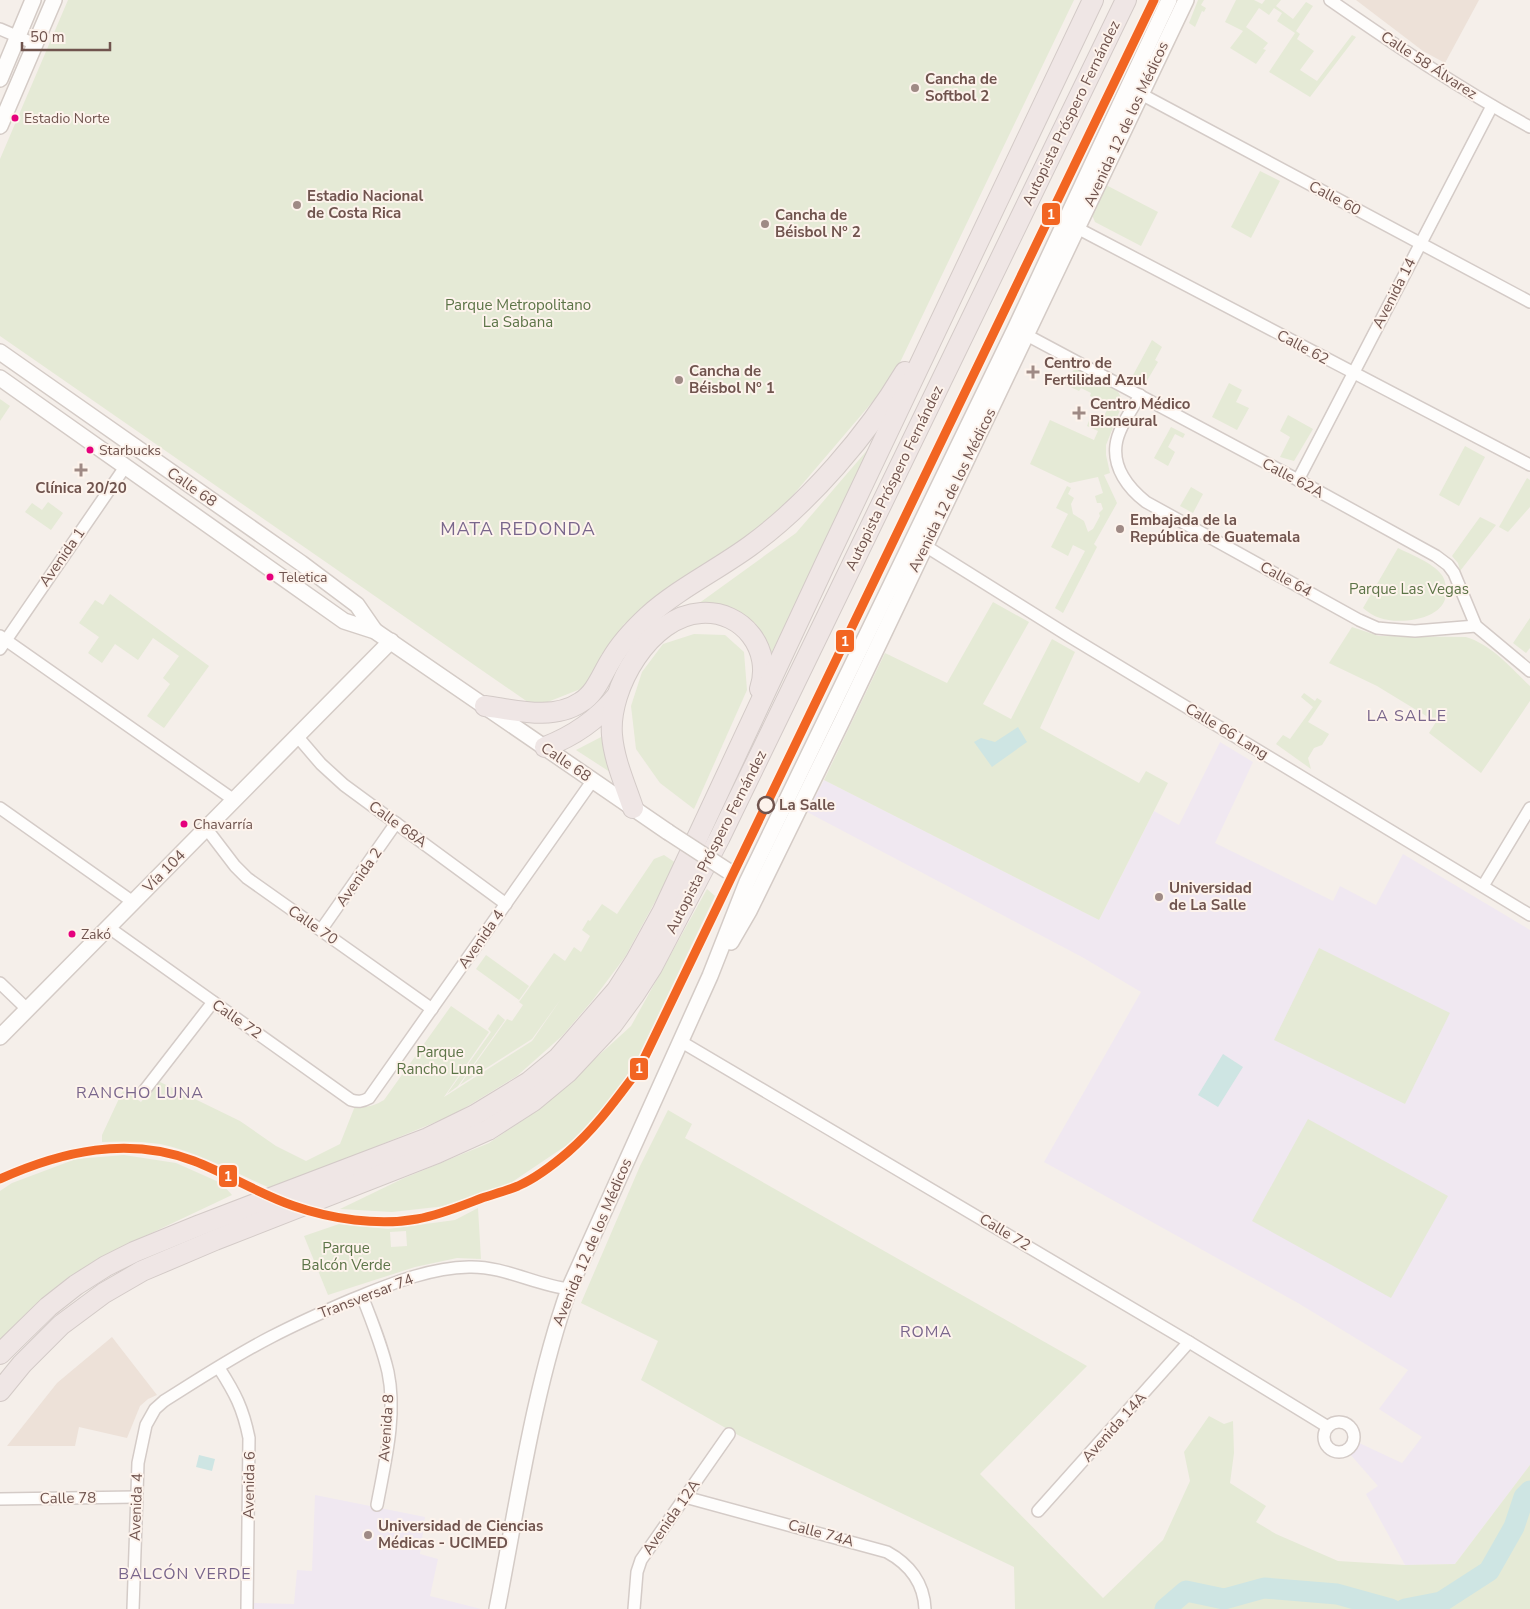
<svg xmlns="http://www.w3.org/2000/svg" width="1530" height="1609" viewBox="0 0 1530 1609" font-family="'Nunito Sans',sans-serif">
  <rect width="100%" height="100%" fill="#f5efea"/>
  <g fill="#ede1d8">
    <polygon points="1356,0 1479,0 1445,63 1423,51"/>
    <polygon points="112,1337 157,1395 148,1399 140,1406 127,1438 79,1427 75,1446 7,1446 57,1383"/>
  </g>
  <g fill="#f0e8f1">
    <polygon points="1220,742 1253,762 1215,843 1333,901 1340,886 1376,905 1403,854 1530,930 1530,1465 1455,1564 1405,1565 1366,1494 1378,1486 1349,1453 1357,1442 1402,1463 1422,1437 1379,1409 1408,1370 1298,1303 1044,1162 1141,992 1082,957 807,812 824,780 1099,920 1154,811 1179,825"/>
    <polygon points="315,1495 425,1517 420,1554 438,1559 430,1596 481,1609 252,1609 253,1603 294,1604 297,1570 312,1571"/>
  </g>
  <g fill="#e5ead6" fill-rule="evenodd">
    <polygon points="68,0 1074,0 892,379 776,515 624,624 583,688 535,707 0,336 0,159"/>
    <polygon points="1198,0 1204,0 1201,5 1206,8 1204,12 1202,11 1195,27 1189,23"/>
    <polygon points="1236,0 1254,0 1262,4 1265,0 1281,0 1276,6 1293,19 1306,2 1313,6 1296,31 1300,34 1297,39 1314,51 1300,70 1317,81 1352,35 1356,37 1310,97 1269,72 1295,33 1277,21 1282,13 1274,8 1269,15 1259,8 1246,27 1268,43 1263,49 1266,50 1256,64 1230,48 1243,31 1225,22"/>
    <polygon points="1260,171 1280,181 1251,238 1231,227"/>
    <polygon points="1106,185 1158,212 1141,246 1095,222 1092,215"/>
    <polygon points="1152,340 1162,347 1155,360 1158,362 1145,384 1132,377"/>
    <polygon points="1075,367 1117,390 1122,399 1122,405 1106,445 1106,455 1110,473 1104,475 1117,503 1094,544 1097,547 1063,613 1055,608 1085,551 1073,545 1068,556 1051,547 1068,514 1056,508 1067,486 1071,488 1068,494 1074,498 1071,504 1073,514 1084,521 1088,532 1093,529 1100,516 1099,513 1103,509 1101,503 1097,503 1095,496 1103,493 1098,477 1070,483 1030,464 1050,420 1094,440 1098,431 1087,426 1090,418 1101,422 1108,408 1099,404 1100,401 1090,396 1091,393 1081,388 1079,391 1066,385"/>
    <polygon points="1229,383 1242,390 1236,402 1249,408 1237,430 1212,417"/>
    <polygon points="0,399 10,406 0,421"/>
    <polygon points="1288,415 1313,429 1294,461 1280,457 1290,437 1280,431"/>
    <polygon points="1171,427 1185,434 1183,438 1175,434 1168,447 1175,452 1168,466 1154,458"/>
    <polygon points="882,433 771,654 755,623 727,607 691,609 796,533"/>
    <polygon points="1465,446 1485,457 1459,506 1439,495"/>
    <polygon points="1527,478 1530,480 1530,507 1508,532 1499,527"/>
    <polygon points="1191,487 1203,494 1193,513 1180,506"/>
    <polygon points="48,502 63,513 51,530 25,512 32,503 42,510"/>
    <polygon points="1480,517 1496,525 1460,571 1458,563 1452,556"/>
    <path d="M1398 548C1410 554 1433 563 1441 574 1445 578 1446 586 1446 592 1447 620 1399 625 1380 618 1373 616 1368 612 1363 608Z"/>
    <polygon points="110,594 209,666 164,728 147,716 170,684 163,678 179,656 153,638 138,660 115,644 102,663 88,653 99,637 79,623 95,600 103,605"/>
    <polygon points="993,602 1029,622 983,704 1011,719 1052,639 1075,652 1040,728 1139,783 1146,771 1168,783 1099,920 824,780 885,653 947,683"/>
    <polygon points="1530,618 1530,648 1526,653 1513,643"/>
    <path d="M1352 627 1379 636 1466 637C1492 645 1511 668 1530 686V701L1481 773 1429 733 1436 722 1377 686 1329 663Z"/>
    <polygon points="694,634 725,635 744,652 747,690 694,809 660,783 636,749 631,706 642,672 663,644"/>
    <polygon points="1304,693 1315,701 1317,698 1322,701 1308,722 1329,734 1322,745 1314,748 1308,758 1311,769 1276,744 1283,735 1290,739 1313,707 1301,697"/>
    <polygon points="603,736 610,772 576,750"/>
    <path d="M664 855 676 863 625 957 592 1001 562 1036 517 1076 453 1115 272 1189C238 1174 196 1151 160 1144 141 1141 121 1141 102 1142V1135L123 1090 141 1102 158 1081 240 1121 276 1146 306 1161 340 1144 355 1106C367 1108 374 1106 384 1100L451 1006 489 1032 444 1097 532 1041 561 999 532 1039 460 1085 507 1019 512 1021 523 1005 519 1002 554 953 565 961 574 947 581 952 590 936 582 930 588 920 590 921 602 904 617 914 654 859Z"/>
    <polygon points="707,889 715,896 626,1082 597,1117 570,1143 503,1188 455,1205 392,1212 340,1209 402,1179 489,1143 541,1108 631,1026"/>
    <polygon points="1319,948 1450,1013 1405,1104 1274,1040"/>
    <polygon points="486,955 529,986 519,1000 476,969"/>
    <polygon points="498,1014 505,1020 458,1086 447,1094 491,1032 488,1029"/>
    <polygon points="668,1110 692,1124 685,1138 1087,1366 980,1474 1103,1598 1163,1540 1190,1481 1184,1452 1209,1416 1224,1424 1233,1421 1234,1453 1230,1483 1266,1506 1256,1522 1276,1534 1338,1561 1405,1565 1455,1564 1530,1465 1530,1609 1015,1609 1014,1567 738,1435 641,1380 658,1341 581,1303 640,1166"/>
    <polygon points="1308,1119 1448,1196 1391,1298 1252,1221"/>
    <polygon points="124,1155 176,1163 221,1183 232,1195 105,1255 49,1297 0,1351 0,1191 12,1183 76,1159"/>
    <path d="M478 1208 481 1259 457 1258 415 1267 328 1295 304 1236 339 1224 388 1229 455 1220ZM406 1231 407 1246 391 1247 390 1232Z"/>
  </g>
  <g fill="#cee5e3">
    <polygon points="1018,727 1027,742 992,767 974,742 981,738 995,742"/>
    <polygon points="1223,1054 1243,1067 1218,1107 1198,1095"/>
    <polygon points="199,1455 215,1459 212,1471 196,1467"/>
  </g>
  <g fill="none" stroke-linecap="round" stroke-linejoin="round">
    <g stroke="#cee5e3" stroke-width="21">
      <polyline points="1165,1609 1186,1591 1224,1599 1264,1588 1337,1594 1391,1609"/>
      <polyline points="1405,1609 1441,1602 1489,1571 1514,1527 1524,1497 1530,1491"/>
    </g>
    <g stroke="#d4cbc7" stroke-width="14">
      <g id="street">
        <path d="M1330 0C1395 45 1460 89 1530 127"/>
        <polyline points="0,29 35,44"/>
        <polyline points="1141,94 1530,302"/>
        <polyline points="1077,228 1530,465"/>
        <polyline points="1019,331 1298,480 1436,556 1448,565 1454,573 1476,626 1530,671"/>
        <path d="M1140 395C1132 410 1118 428 1116 445 1113 468 1128 488 1146 502L1359 620 1377 628 1388 629 1415 631 1476 626"/>
        <polyline points="1298,480 1492,106"/>
        <polyline points="919,542 1069,636 1530,915"/>
        <polyline points="0,636 234,800"/>
        <polyline points="0,649 125,467"/>
        <polyline points="297,736 321,764 344,785 506,904"/>
        <polyline points="0,808 133,902"/>
        <polyline points="206,828 235,866 247,878 432,1009"/>
        <polyline points="1483,886 1530,808"/>
        <path d="M108 927 351 1100C358 1102 362 1102 369 1098L593 780"/>
        <polyline points="321,930 396,823"/>
        <polyline points="0,983 27,1009"/>
        <polyline points="680,1041 1189,1342 1328,1427"/>
        <polyline points="144,1091 213,1002"/>
        <path d="M362 1296C372 1321 382 1346 388 1372 397 1415 385 1462 377 1505"/>
        <path d="M219 1368C235 1393 243 1408 249 1438L247 1609"/>
        <circle cx="1339" cy="1437" r="15"/>
        <path d="M685 1497 887 1552C909 1564 924 1583 925 1609"/>
        <polyline points="0,1499 136,1497"/>
        <polyline points="1038,1511 1189,1342"/>
        <path d="M133 1609 138 1463 146 1425 155 1409 164 1401C199 1379 234 1356 271 1337 298 1323 325 1311 353 1299 391 1284 428 1268 469 1267 504 1266 535 1285 569 1289"/>
        <polyline points="634,1609 637,1572 641,1560 729,1434"/>
      </g>
    </g>
    <g stroke="#d4cbc6" stroke-width="18">
      <g id="secondary">
        <polyline points="0,79 33,0"/>
        <polyline points="0,126 54,0"/>
        <polyline points="0,352 301,563 357,605 375,631"/>
        <polyline points="0,378 344,621 375,631 668,832"/>
        <polyline points="731,942 749,911 842,721 1186,0"/>
        <polyline points="0,1037 391,641"/>
        <path d="M497 1609C518 1502 533 1392 569 1289L710 976 747 882 1015 329 1169 0"/>
      </g>
    </g>
    <g stroke="#d3cac7" stroke-width="22">
      <g id="highway">
        <path d="M485 706C515 710 553 721 581 702 596 693 602 674 611 660 620 644 634 629 648 616 678 589 717 570 750 546 809 503 868 434 905 372"/>
        <path d="M545 747C574 736 596 721 616 697"/>
        <path d="M633 808C625 784 614 760 612 735 608 688 650 616 701 613 743 610 773 650 760 689"/>
        <polyline points="0,1354 48,1307 76,1285 106,1266 134,1252 200,1225 428,1138 475,1115 529,1082 558,1058 617,990 635,962 663,911 825,564 1093,0"/>
        <polyline points="0,1391 22,1364 61,1325 104,1293 142,1271 215,1240 437,1153 488,1130 533,1101 568,1072 612,1025 634,995 652,967 720,837 1126,0"/>
      </g>
    </g>
    <use href="#street" stroke="#fefdfc" stroke-width="11"/>
    <use href="#secondary" stroke="#fefdfc" stroke-width="15"/>
    <use href="#highway" stroke="#efe6e5" stroke-width="20"/>
    <g stroke="#d4cbc6" stroke-width="18" stroke-linecap="butt">
      <polyline id="secondary-bridge" points="668,832 728,871"/>
    </g>
    <use href="#secondary-bridge" stroke="#fefdfc" stroke-width="15"/>
    <g stroke="#fdf3ec" stroke-width="12">
      <path id="rail-1" d="M0 1179C62 1151 128 1136 194 1161 228 1174 259 1194 294 1206 331 1219 378 1226 417 1219 440 1215 461 1206 482 1198 494 1194 506 1191 518 1186 536 1178 553 1165 568 1152 596 1128 617 1098 639 1069L1154 0"/>
    </g>
    <use href="#rail-1" stroke="#f26522" stroke-width="9"/>
  </g>
  <g fill="#9f8a85" stroke="#fdf3ec" stroke-width="2">
    <circle cx="915" cy="88" r="5"/>
    <circle cx="297" cy="205" r="5"/>
    <circle cx="765" cy="224" r="5"/>
    <path d="M1030.5 364.5h5v5h5v5h-5v5h-5v-5h-5v-5h5z"/>
    <circle cx="679" cy="380" r="5"/>
    <path d="M1076.5 405.5h5v5h5v5h-5v5h-5v-5h-5v-5h5z"/>
    <path d="M78.5 462.5h5v5h5v5h-5v5h-5v-5h-5v-5h5z"/>
    <circle cx="1120" cy="529" r="5"/>
    <circle cx="1159" cy="897" r="5"/>
    <circle cx="368" cy="1535" r="5"/>
  </g>
  <g fill="#e5007d" stroke="#fdf3ec" stroke-width="2">
    <circle cx="15" cy="118" r="4.5"/>
    <circle cx="90" cy="450" r="4.5"/>
    <circle cx="270" cy="577" r="4.5"/>
    <circle cx="184" cy="824" r="4.5"/>
    <circle cx="72" cy="934" r="4.5"/>
  </g>
  <circle fill="#fdf3ec" stroke="#70544e" stroke-width="2.5" cx="766" cy="805" r="8"/>
  <g text-anchor="middle" stroke-width="4" stroke-linejoin="round" paint-order="stroke">
    <g font-size="14" fill="#70544e" stroke="#fdf3ec" text-anchor="start">
      <text x="24" y="123">Estadio Norte</text>
      <text x="99" y="455">Starbucks</text>
      <text x="279" y="582">Teletica</text>
      <text x="193" y="829">Chavarría</text>
      <text x="81" y="939">Zakó</text>
    </g>
    <g font-size="15" fill="#70544e" stroke="#fdf3ec">
      <text transform="translate(1429 65) rotate(33)" y="5">Calle 58 Álvarez</text>
      <text transform="translate(1071 113) rotate(-64)" y="5">Autopista Próspero Fernández</text>
      <text transform="translate(1126 124) rotate(-65)" y="5">Avenida 12 de los Médicos</text>
      <text transform="translate(1335 198) rotate(28)" y="5">Calle 60</text>
      <text transform="translate(1394 293) rotate(-63)" y="5">Avenida 14</text>
      <text transform="translate(1303 347) rotate(28)" y="5">Calle 62</text>
      <text transform="translate(894 478) rotate(-64)" y="5">Autopista Próspero Fernández</text>
      <text transform="translate(1293 478) rotate(28)" y="5">Calle 62A</text>
      <text transform="translate(192 487) rotate(35)" y="5">Calle 68</text>
      <text transform="translate(952 490) rotate(-64)" y="5">Avenida 12 de los Médicos</text>
      <text transform="translate(62 557) rotate(-55)" y="5">Avenida 1</text>
      <text transform="translate(1286 579) rotate(29)" y="5">Calle 64</text>
      <text transform="translate(1227 731) rotate(31)" y="5">Calle 66 Lang</text>
      <text transform="translate(566 762) rotate(34)" y="5">Calle 68</text>
      <text transform="translate(398 824) rotate(36)" y="5">Calle 68A</text>
      <text transform="translate(716 842) rotate(-63)" y="5">Autopista Próspero Fernández</text>
      <text transform="translate(164 871) rotate(-45)" y="5">Vía 104</text>
      <text transform="translate(359 877) rotate(-55)" y="5">Avenida 2</text>
      <text transform="translate(313 925) rotate(35)" y="5">Calle 70</text>
      <text transform="translate(481 939) rotate(-55)" y="5">Avenida 4</text>
      <text transform="translate(237 1019) rotate(35)" y="5">Calle 72</text>
      <text transform="translate(1005 1232) rotate(31)" y="5">Calle 72</text>
      <text transform="translate(592 1242) rotate(-67)" y="5">Avenida 12 de los Médicos</text>
      <text transform="translate(366 1296) rotate(-21)" y="5">Transversar 74</text>
      <text transform="translate(1114 1427) rotate(-48)" y="5">Avenida 14A</text>
      <text transform="translate(386 1428) rotate(-86)" y="5">Avenida 8</text>
      <text transform="translate(249 1485) rotate(-89)" y="5">Avenida 6</text>
      <text transform="translate(68 1498) rotate(-1)" y="5">Calle 78</text>
      <text transform="translate(136 1507) rotate(-88)" y="5">Avenida 4</text>
      <text transform="translate(671 1517) rotate(-55)" y="5">Avenida 12A</text>
      <text transform="translate(821 1533) rotate(15)" y="5">Calle 74A</text>
    </g>
    <g font-size="15" font-weight="bold" fill="#70544e" stroke="#fdf3ec" text-anchor="start">
      <text x="925" y="84">Cancha de<tspan x="925" dy="17">Softbol 2</tspan></text>
      <text x="307" y="201">Estadio Nacional<tspan x="307" dy="17">de Costa Rica</tspan></text>
      <text x="775" y="220">Cancha de<tspan x="775" dy="17">Béisbol Nº 2</tspan></text>
      <text x="1044" y="368">Centro de<tspan x="1044" dy="17">Fertilidad Azul</tspan></text>
      <text x="689" y="376">Cancha de<tspan x="689" dy="17">Béisbol Nº 1</tspan></text>
      <text x="1090" y="409">Centro Médico<tspan x="1090" dy="17">Bioneural</tspan></text>
      <text x="81" y="493" text-anchor="middle">Clínica 20/20</text>
      <text x="1130" y="525">Embajada de la<tspan x="1130" dy="17">República de Guatemala</tspan></text>
      <text x="1169" y="893">Universidad<tspan x="1169" dy="17">de La Salle</tspan></text>
      <text x="378" y="1531">Universidad de Ciencias<tspan x="378" dy="17">Médicas - UCIMED</tspan></text>
    </g>
    <g font-size="15" fill="#5c7447" stroke="#fdf3ec">
      <text x="518" y="310">Parque Metropolitano<tspan x="518" dy="17">La Sabana</tspan></text>
      <text x="1409" y="594">Parque Las Vegas</text>
      <text x="440" y="1057">Parque<tspan x="440" dy="17">Rancho Luna</tspan></text>
      <text x="346" y="1253">Parque<tspan x="346" dy="17">Balcón Verde</tspan></text>
    </g>
    <g font-size="15" font-weight="bold" fill="#70544e" stroke="#fdf3ec" text-anchor="start">
      <text x="779" y="810">La Salle</text>
    </g>
    <g font-size="16" letter-spacing="1" fill="#79668c" stroke="#fdf3ec">
      <text x="1407" y="721">LA SALLE</text>
      <text x="140" y="1098">RANCHO LUNA</text>
      <text x="926" y="1337">ROMA</text>
      <text x="185" y="1579">BALCÓN VERDE</text>
    </g>
    <g font-size="18" letter-spacing="1" fill="#79668c" stroke="#fdf3ec">
      <text x="518" y="535">MATA REDONDA</text>
    </g>
  </g>
  <g stroke="#fdf3ec" stroke-width="2">
    <rect x="1041" y="202" width="20" height="24" rx="5" fill="#f26522"/>
    <rect x="835" y="629" width="20" height="24" rx="5" fill="#f26522"/>
    <rect x="629" y="1057" width="20" height="24" rx="5" fill="#f26522"/>
    <rect x="218" y="1164" width="20" height="24" rx="5" fill="#f26522"/>
  </g>
  <g font-size="14" text-anchor="middle" font-weight="bold" fill="#fff">
    <text x="1051" y="219">1</text>
    <text x="845" y="646">1</text>
    <text x="639" y="1073">1</text>
    <text x="228" y="1181">1</text>
  </g>
  <path d="M22 42v8h88v-8" fill="none" stroke="#70544e" stroke-width="2.5"/>
  <text x="30" y="42" font-size="15" fill="#70544e" stroke="#fdf3ec" stroke-width="4" paint-order="stroke">50 m</text>
</svg>
